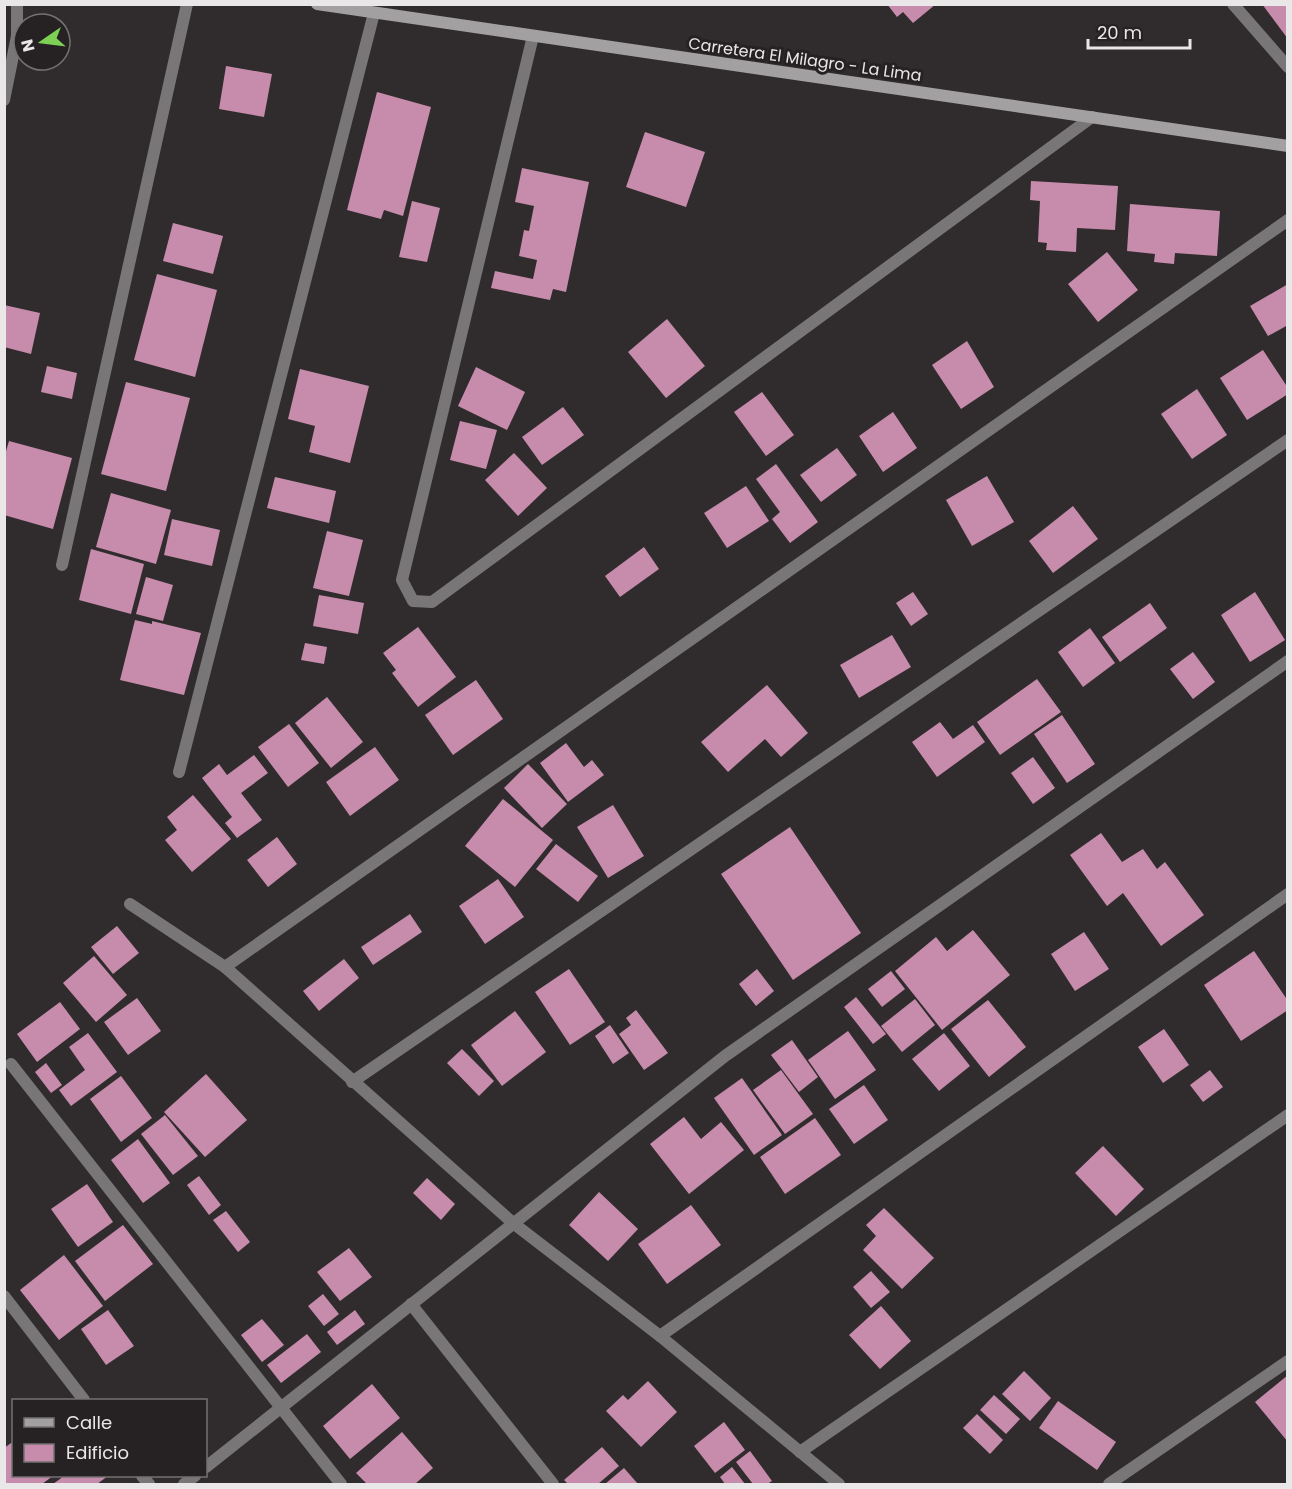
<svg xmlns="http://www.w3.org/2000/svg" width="1292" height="1489" viewBox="0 0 1292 1489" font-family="Poppins,sans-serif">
  <rect width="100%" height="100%" fill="#302c2e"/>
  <g fill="#c78cab">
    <polygon points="887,4 936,4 913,23 903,12 897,17"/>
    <polygon points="1262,4 1288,4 1288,39"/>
    <polygon points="226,66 272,74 264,117 219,109"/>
    <polygon points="377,92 431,107 403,216 384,210 381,219 347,210"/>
    <polygon points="645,132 705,152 686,207 626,187"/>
    <polygon points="522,168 589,182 566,292 553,289 550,300 491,288 495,271 533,279 537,260 519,256 524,230 529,231 534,206 515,202"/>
    <polygon points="1031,181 1118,186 1115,230 1077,228 1076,252 1046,250 1047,243 1038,242 1040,201 1030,200"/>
    <polygon points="412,201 440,208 427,262 399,257"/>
    <polygon points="1130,204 1220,211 1217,256 1175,253 1174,264 1154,262 1155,254 1127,251"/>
    <polygon points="173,223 223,236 213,274 163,261"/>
    <polygon points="1107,252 1138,290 1098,322 1068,284"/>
    <polygon points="157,274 217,290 195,377 134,360"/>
    <polygon points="1288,284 1288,325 1268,336 1250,306"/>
    <polygon points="4,305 40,313 31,354 4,347"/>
    <polygon points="667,319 705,366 666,398 628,352"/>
    <polygon points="967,341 994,387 961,409 932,365"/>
    <polygon points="1263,350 1288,388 1288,394 1247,420 1220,378"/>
    <polygon points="47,366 77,373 72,399 41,392"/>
    <polygon points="476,367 525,392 507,430 458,406"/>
    <polygon points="300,369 369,386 350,463 309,452 315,426 288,419"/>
    <polygon points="126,382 190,398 166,491 101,474"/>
    <polygon points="1197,389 1227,435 1192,459 1161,414"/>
    <polygon points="762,392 794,435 766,456 734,412"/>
    <polygon points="563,407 584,435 542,465 522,437"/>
    <polygon points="893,412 917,448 883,472 859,436"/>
    <polygon points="460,421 497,430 486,469 450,460"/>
    <polygon points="9,441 72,458 53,529 4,515 4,458"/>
    <polygon points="837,448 857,475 821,502 800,475"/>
    <polygon points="514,453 547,488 518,516 485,480"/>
    <polygon points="776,464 818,522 790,543 772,519 780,512 756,479"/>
    <polygon points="987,476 1014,522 972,546 946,500"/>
    <polygon points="275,477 336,491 329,523 267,508"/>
    <polygon points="746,486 769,521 727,548 704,513"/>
    <polygon points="111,493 171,510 156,564 96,547"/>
    <polygon points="1073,506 1098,539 1053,573 1029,541"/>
    <polygon points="172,519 220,530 212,566 164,555"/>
    <polygon points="327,531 363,540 349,596 313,588"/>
    <polygon points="644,547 659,569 620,597 605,576"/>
    <polygon points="91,549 144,564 131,614 79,600"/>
    <polygon points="146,577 173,585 163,621 136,614"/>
    <polygon points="913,592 928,614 911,626 896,603"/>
    <polygon points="1255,592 1285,640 1250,662 1221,615"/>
    <polygon points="319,595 364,603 358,634 313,626"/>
    <polygon points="1150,603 1167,628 1120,662 1102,637"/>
    <polygon points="135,620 152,624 152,621 201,633 184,695 120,680"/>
    <polygon points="418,627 456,677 418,707 392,673 396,670 383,653"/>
    <polygon points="1090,628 1115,663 1083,687 1058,652"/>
    <polygon points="892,635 911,667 859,698 840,665"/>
    <polygon points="305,643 327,647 324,664 301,660"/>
    <polygon points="1193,652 1215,682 1193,699 1170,669"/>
    <polygon points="1037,679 1061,712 1000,755 977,722"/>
    <polygon points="476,680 503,719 453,755 425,715"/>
    <polygon points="767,685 808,733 781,757 765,739 728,772 701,742"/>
    <polygon points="327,697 363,742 331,768 295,723"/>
    <polygon points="1062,715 1095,764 1067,783 1034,734"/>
    <polygon points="940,722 953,739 973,725 985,742 937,777 912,742"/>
    <polygon points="289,724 319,763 288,787 258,747"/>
    <polygon points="566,743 584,767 592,760 604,775 568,802 540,763"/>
    <polygon points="375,747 399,780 350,816 326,782"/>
    <polygon points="254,755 268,773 241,793 262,820 237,838 225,823 232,817 202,778 219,764 227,775"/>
    <polygon points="1033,757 1055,788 1033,804 1011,773"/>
    <polygon points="528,764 567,804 542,828 504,788"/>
    <polygon points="193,795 231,839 192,872 165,840 177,830 167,817"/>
    <polygon points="503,799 553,840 515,887 465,846"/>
    <polygon points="613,805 644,856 608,878 577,827"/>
    <polygon points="790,827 861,933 793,980 721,874"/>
    <polygon points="1101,833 1122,862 1143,849 1157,869 1165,862 1204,915 1161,946 1123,893 1107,906 1070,855"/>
    <polygon points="277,837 297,864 268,887 247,860"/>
    <polygon points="556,844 598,876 578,902 536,869"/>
    <polygon points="498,879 524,917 485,944 459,906"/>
    <polygon points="410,914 422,932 373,965 361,947"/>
    <polygon points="117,926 139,953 113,974 91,947"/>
    <polygon points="973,930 1010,975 942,1030 895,971 936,937 947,951"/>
    <polygon points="1084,932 1109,969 1075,991 1051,954"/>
    <polygon points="1254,951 1288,1001 1288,1010 1241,1041 1204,985"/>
    <polygon points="94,956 127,995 96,1022 63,983"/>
    <polygon points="344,959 359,978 319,1011 303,991"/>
    <polygon points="569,969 605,1022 570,1045 535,992"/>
    <polygon points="757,969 774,991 756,1006 739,984"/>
    <polygon points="891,971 905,989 882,1007 868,989"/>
    <polygon points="856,997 886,1034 873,1044 844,1007"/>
    <polygon points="137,998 161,1031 128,1055 104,1022"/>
    <polygon points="915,999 935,1025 902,1052 881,1026"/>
    <polygon points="988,1000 1026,1047 989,1077 951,1029"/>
    <polygon points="60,1002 80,1029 37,1062 17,1034"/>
    <polygon points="636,1010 668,1053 644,1070 619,1034 631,1025 626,1018"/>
    <polygon points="515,1011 546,1052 502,1086 471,1045"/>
    <polygon points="610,1025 629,1053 613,1064 595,1036"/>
    <polygon points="1164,1029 1189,1065 1163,1083 1138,1047"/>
    <polygon points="848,1031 876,1070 835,1099 808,1060"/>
    <polygon points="88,1033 117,1072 71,1106 59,1090 85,1070 69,1047"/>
    <polygon points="944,1033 970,1066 939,1091 912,1059"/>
    <polygon points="792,1040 818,1077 799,1092 771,1055"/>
    <polygon points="462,1049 494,1081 479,1096 447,1063"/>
    <polygon points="46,1063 62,1085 51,1093 35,1072"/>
    <polygon points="781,1070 813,1114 785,1134 753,1090"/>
    <polygon points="1210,1070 1223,1087 1203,1102 1190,1085"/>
    <polygon points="206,1074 247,1120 205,1157 164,1112"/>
    <polygon points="121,1076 152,1118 121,1142 90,1099"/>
    <polygon points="742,1078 782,1135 754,1155 714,1098"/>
    <polygon points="864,1085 888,1120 854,1144 829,1109"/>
    <polygon points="165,1115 198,1156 173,1175 141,1134"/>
    <polygon points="684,1117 701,1139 721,1122 744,1150 689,1194 650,1144"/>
    <polygon points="815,1118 841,1155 785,1194 760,1157"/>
    <polygon points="138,1139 170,1183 143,1203 111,1160"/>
    <polygon points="1103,1146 1144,1189 1116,1216 1075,1173"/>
    <polygon points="199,1176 221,1205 209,1215 187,1185"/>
    <polygon points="427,1178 455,1204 441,1220 413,1193"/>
    <polygon points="87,1184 113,1222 78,1247 51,1209"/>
    <polygon points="599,1192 638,1229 608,1261 569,1225"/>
    <polygon points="691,1205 721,1245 667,1284 638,1244"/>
    <polygon points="884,1208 934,1258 902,1289 863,1250 876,1236 866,1225"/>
    <polygon points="226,1211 250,1242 238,1252 213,1220"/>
    <polygon points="123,1225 153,1264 105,1301 75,1261"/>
    <polygon points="349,1248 372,1277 340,1301 317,1272"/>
    <polygon points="64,1255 103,1306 59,1340 20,1290"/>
    <polygon points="871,1271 890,1292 871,1308 853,1287"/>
    <polygon points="323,1294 339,1314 324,1326 308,1306"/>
    <polygon points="881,1306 911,1341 880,1369 849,1335"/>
    <polygon points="108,1310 134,1346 106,1365 81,1329"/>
    <polygon points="355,1310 365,1324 337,1345 327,1332"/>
    <polygon points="262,1319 284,1345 262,1362 241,1335"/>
    <polygon points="307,1334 321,1352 281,1383 267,1365"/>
    <polygon points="1024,1371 1051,1398 1030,1421 1002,1394"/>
    <polygon points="1288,1375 1288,1442 1255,1402"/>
    <polygon points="648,1381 677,1412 641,1447 606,1411 623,1395 628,1400"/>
    <polygon points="372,1384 400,1418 350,1459 323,1426"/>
    <polygon points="994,1395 1020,1419 1006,1434 980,1410"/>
    <polygon points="1058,1401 1116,1442 1097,1470 1039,1428"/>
    <polygon points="977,1414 1003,1440 990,1454 963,1428"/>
    <polygon points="724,1422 745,1450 715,1473 694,1446"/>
    <polygon points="402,1432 433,1468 415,1484 367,1484 356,1473"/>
    <polygon points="14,1441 14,1476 53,1476 42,1484 4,1484 4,1448"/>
    <polygon points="602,1447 619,1466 598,1484 568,1484 564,1480"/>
    <polygon points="750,1451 772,1481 767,1484 753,1484 736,1462"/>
    <polygon points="732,1467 745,1484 725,1484 720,1477"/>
    <polygon points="624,1468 638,1484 605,1484"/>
    <polygon points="64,1476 108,1476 97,1484 53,1484"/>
  </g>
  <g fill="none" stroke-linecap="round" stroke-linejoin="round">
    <g stroke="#787677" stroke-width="12">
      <polyline points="1233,4 1288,67"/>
      <polyline points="533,36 402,580 413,601 432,602 1092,117"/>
      <polyline points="4,100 17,36 17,4"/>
      <polyline points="62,565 187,4"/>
      <polyline points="179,772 374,13"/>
      <polyline points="130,904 225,967 513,1223 660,1336 839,1484"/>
      <polyline points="225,967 1288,220"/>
      <polyline points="11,1064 341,1484"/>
      <polyline points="352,1082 1288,440"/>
      <polyline points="4,1296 84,1400"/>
      <polyline points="411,1304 553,1484"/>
      <polyline points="660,1336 1288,894"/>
      <polyline points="800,1452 1288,1115"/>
      <polyline points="206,1467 725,1056 1288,661"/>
      <polyline points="142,1476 149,1484"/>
      <polyline points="184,1484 195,1476"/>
      <polyline points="1109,1484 1288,1361"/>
    </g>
    <polyline stroke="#a3a0a1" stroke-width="12" points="317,4 1288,146"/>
  </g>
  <g text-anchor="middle" stroke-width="6" stroke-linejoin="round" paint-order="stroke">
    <g font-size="16" fill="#e9e7e8" stroke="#262224">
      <text transform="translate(805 59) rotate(8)" y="6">Carretera El Milagro - La Lima</text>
    </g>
  </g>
  <rect width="1292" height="1489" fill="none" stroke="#e9e7e8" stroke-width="12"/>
  <rect x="12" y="1399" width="195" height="78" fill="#262224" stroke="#747172" stroke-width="1.5"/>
  <rect x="24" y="1418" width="30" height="9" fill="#a3a0a1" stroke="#747172" stroke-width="1.5"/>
  <text x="66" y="1429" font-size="18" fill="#e9e7e8">Calle</text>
  <rect x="24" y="1444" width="30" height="18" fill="#c78cab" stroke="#747172" stroke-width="1.5"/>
  <text x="66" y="1459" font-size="18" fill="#e9e7e8">Edificio</text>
  <g transform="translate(42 42) rotate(256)"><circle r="28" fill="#262224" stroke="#747172" stroke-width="1.5"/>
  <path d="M0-4.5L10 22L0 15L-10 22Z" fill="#7cd155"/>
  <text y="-9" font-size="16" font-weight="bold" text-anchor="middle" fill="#e9e7e8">N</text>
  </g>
  <path d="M1088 39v9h102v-9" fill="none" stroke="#e9e7e8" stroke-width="3"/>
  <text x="1097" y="39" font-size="18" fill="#e9e7e8" stroke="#262224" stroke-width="4.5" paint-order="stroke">20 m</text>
</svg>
